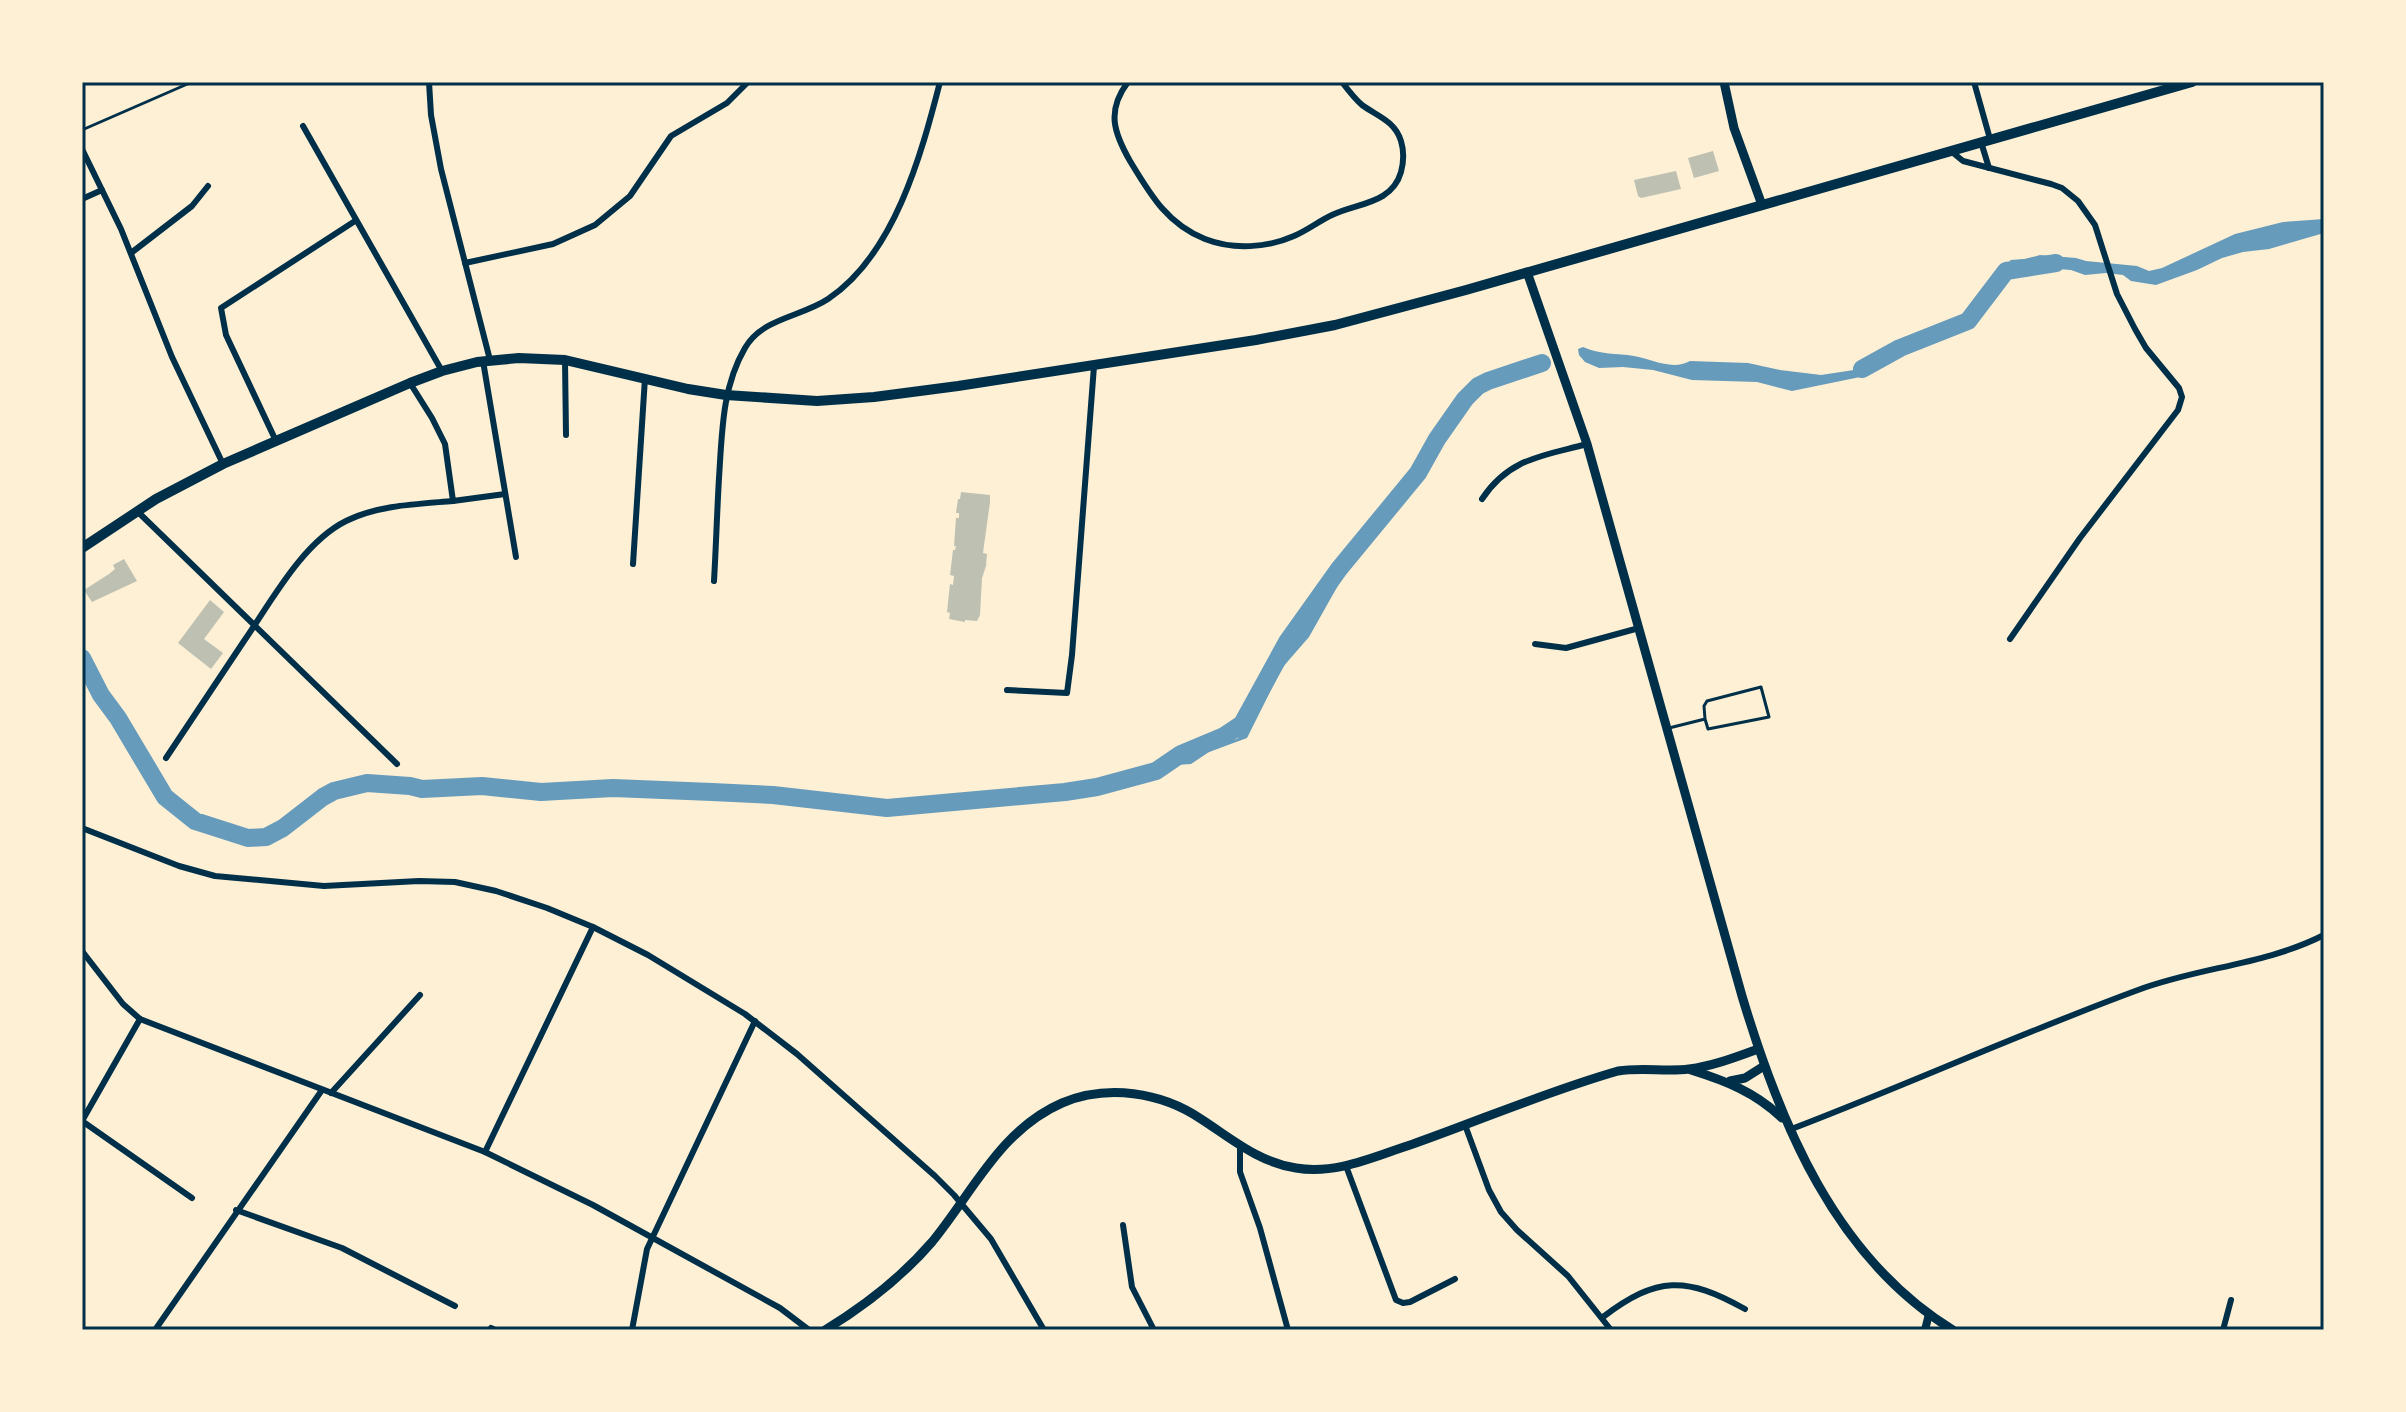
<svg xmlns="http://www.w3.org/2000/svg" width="2406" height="1412" viewBox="0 0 2406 1412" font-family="Cabin,sans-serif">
  <rect width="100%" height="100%" fill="#fdf0d5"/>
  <g fill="#669bbc">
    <polygon points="2324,219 2324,233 2269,249 2243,252 2222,258 2197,270 2156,285 2131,281 2123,275 2106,273 2085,275 2071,270 2045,268 2015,268 2010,260 2025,259 2040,255 2076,258 2086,261 2137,266 2149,271 2162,268 2235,234 2283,222"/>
    <path d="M1583 347C1600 355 1617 353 1634 356 1652 359 1672 371 1690 361L1748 363 1780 370 1821 375 1867 368 1877 356 1879 349 1885 353 1879 368 1865 376 1792 391 1757 382 1692 380 1653 370 1623 367 1599 368 1585 362 1579 355 1578 349Z"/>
    <polygon points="1354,543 1350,563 1336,589 1309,637 1282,668 1247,738 1209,752 1191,764 1176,765 1179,760 1209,745 1237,739 1257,714 1293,640 1348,563"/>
  </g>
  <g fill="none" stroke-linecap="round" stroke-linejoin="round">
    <g stroke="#669bbc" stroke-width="18">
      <polyline points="1862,369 1900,348 1968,321 2006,271 2056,263"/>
      <polyline points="82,658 101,695 118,718 165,797 195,821 248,838 266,837 283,828 323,797 334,791 367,783 410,786 422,789 482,786 541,792 613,788 712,792 773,795 887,808 1065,792 1097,787 1156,771 1181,754 1224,736 1242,724 1287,642 1339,569 1418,473 1437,439 1465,399 1478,386 1488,381 1542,363"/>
    </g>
  </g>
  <g fill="#bec0b2">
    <polygon points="1713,151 1719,171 1694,178 1688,158"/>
    <polygon points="1676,171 1681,189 1641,198 1638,196 1634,180"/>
    <polygon points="961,492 990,495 990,502 983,553 987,554 986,566 982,578 980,615 977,621 965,620 965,622 949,619 950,613 947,612 950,584 953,585 954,576 950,575 953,550 955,550 956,546 954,546 956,518 959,518 959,513 956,513 958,499 960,499"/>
    <polygon points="124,559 137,581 92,602 84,590 109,574 115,569 113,565"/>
    <polygon points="210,600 224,612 204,639 223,653 211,669 178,643"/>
  </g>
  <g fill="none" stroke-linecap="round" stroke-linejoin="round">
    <g stroke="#003049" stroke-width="3">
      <polyline points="82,130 192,82"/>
      <polyline points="1669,728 1705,719 1704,706 1707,701 1761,687 1769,717 1708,729 1705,719"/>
    </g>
    <g stroke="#003049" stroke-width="6">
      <polyline points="429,82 431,115 441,169 490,360"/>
      <path d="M1128 82C1106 111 1114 133 1130 161 1150 194 1167 224 1205 239 1233 250 1267 248 1294 236 1308 230 1319 221 1332 215 1357 203 1392 204 1401 172 1404 161 1404 151 1401 141 1395 121 1377 116 1362 105 1354 98 1348 90 1342 82"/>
      <polyline points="1974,82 1990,139"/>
      <polyline points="303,126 442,371"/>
      <polyline points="1981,142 1989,168"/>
      <polyline points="82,149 121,229 172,357 223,464"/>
      <polyline points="1952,152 1963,161 2051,184 2062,188 2078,201 2095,225 2117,294 2135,329 2146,348 2179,388 2182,397 2178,410 2080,538 2010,639"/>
      <polyline points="82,199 102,190"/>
      <polyline points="131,253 192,206 208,186"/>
      <polyline points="465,263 553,244 595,225 630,196 671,136 727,103 748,82"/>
      <polyline points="565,360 566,435"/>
      <polyline points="483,361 516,557"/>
      <polyline points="410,383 432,418 445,444 453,501 505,494"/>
      <polyline points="276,441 226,335 221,308 355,221"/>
      <path d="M1482 499C1509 458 1543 456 1587 444"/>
      <polyline points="137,511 397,764"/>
      <polyline points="633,564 645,378"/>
      <path d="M714 581C716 547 717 512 719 478 722 433 722 387 745 348 762 318 801 317 828 299 894 255 921 156 940 82"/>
      <polyline points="1535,644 1566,648 1639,628"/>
      <polyline points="1007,690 1067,693 1072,655 1094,366"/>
      <path d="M166 758C192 719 218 680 244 641 271 602 302 543 346 521 378 505 418 504 453 501"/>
      <polyline points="82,828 179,866 215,876 324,886 419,881 455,882 496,891 547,908 593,927 648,955 745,1014 797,1054 935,1176 954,1195 991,1239 1044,1330"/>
      <polyline points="82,951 123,1004 140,1019 485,1152 593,1205 780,1308 809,1330"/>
      <polyline points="331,1093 420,995"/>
      <polyline points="82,1121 192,1198"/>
      <polyline points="82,1121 140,1019"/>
      <polyline points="1465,1125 1489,1190 1501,1212 1517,1230 1568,1276 1611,1330"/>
      <path d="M1789 1130C1907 1085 2021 1033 2138 990 2199 967 2265 965 2324 935"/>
      <polyline points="1240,1147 1240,1172 1260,1228 1288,1330"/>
      <polyline points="485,1152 593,927"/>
      <polyline points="1346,1166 1396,1300 1403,1303 1410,1302 1455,1279"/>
      <polyline points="236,1210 342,1248 455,1306"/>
      <polyline points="1123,1225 1132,1287 1154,1330"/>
      <path d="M1603 1317C1657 1276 1686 1276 1745 1309"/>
      <polyline points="491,1328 495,1330"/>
      <polyline points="155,1330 322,1090"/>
      <polyline points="632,1330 647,1249 755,1021"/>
      <polyline points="2223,1330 2231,1300"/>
    </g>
    <polyline stroke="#003049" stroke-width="8" points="1925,1330 1929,1314"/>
    <g stroke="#003049" stroke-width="9">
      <polyline points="1724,82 1734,128 1762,205"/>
      <path d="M1527 272 1587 444 1742 996C1780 1123 1835 1258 1953 1330"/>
      <path d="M1691 1070C1726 1081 1755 1092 1782 1118"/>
      <polyline points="1730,1081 1745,1078 1764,1066"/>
      <path d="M825 1330C866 1305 901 1278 932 1242 973 1192 1000 1130 1062 1103 1107 1084 1161 1092 1201 1119 1232 1139 1258 1162 1296 1168 1337 1175 1375 1156 1413 1144 1481 1120 1548 1091 1618 1071 1642 1067 1666 1072 1689 1069 1713 1066 1736 1057 1758 1049"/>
    </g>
    <polyline stroke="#003049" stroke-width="10" points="82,548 156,499 223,464 410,383 442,371 477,362 519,358 565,360 688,389 726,395 817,401 874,397 958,386 1256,340 1335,325 1466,290 2192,82"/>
  </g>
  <rect width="2406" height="1412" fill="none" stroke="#fdf0d5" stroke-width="168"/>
  <rect x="84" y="84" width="2238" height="1244" fill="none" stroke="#003049" stroke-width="3"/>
</svg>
